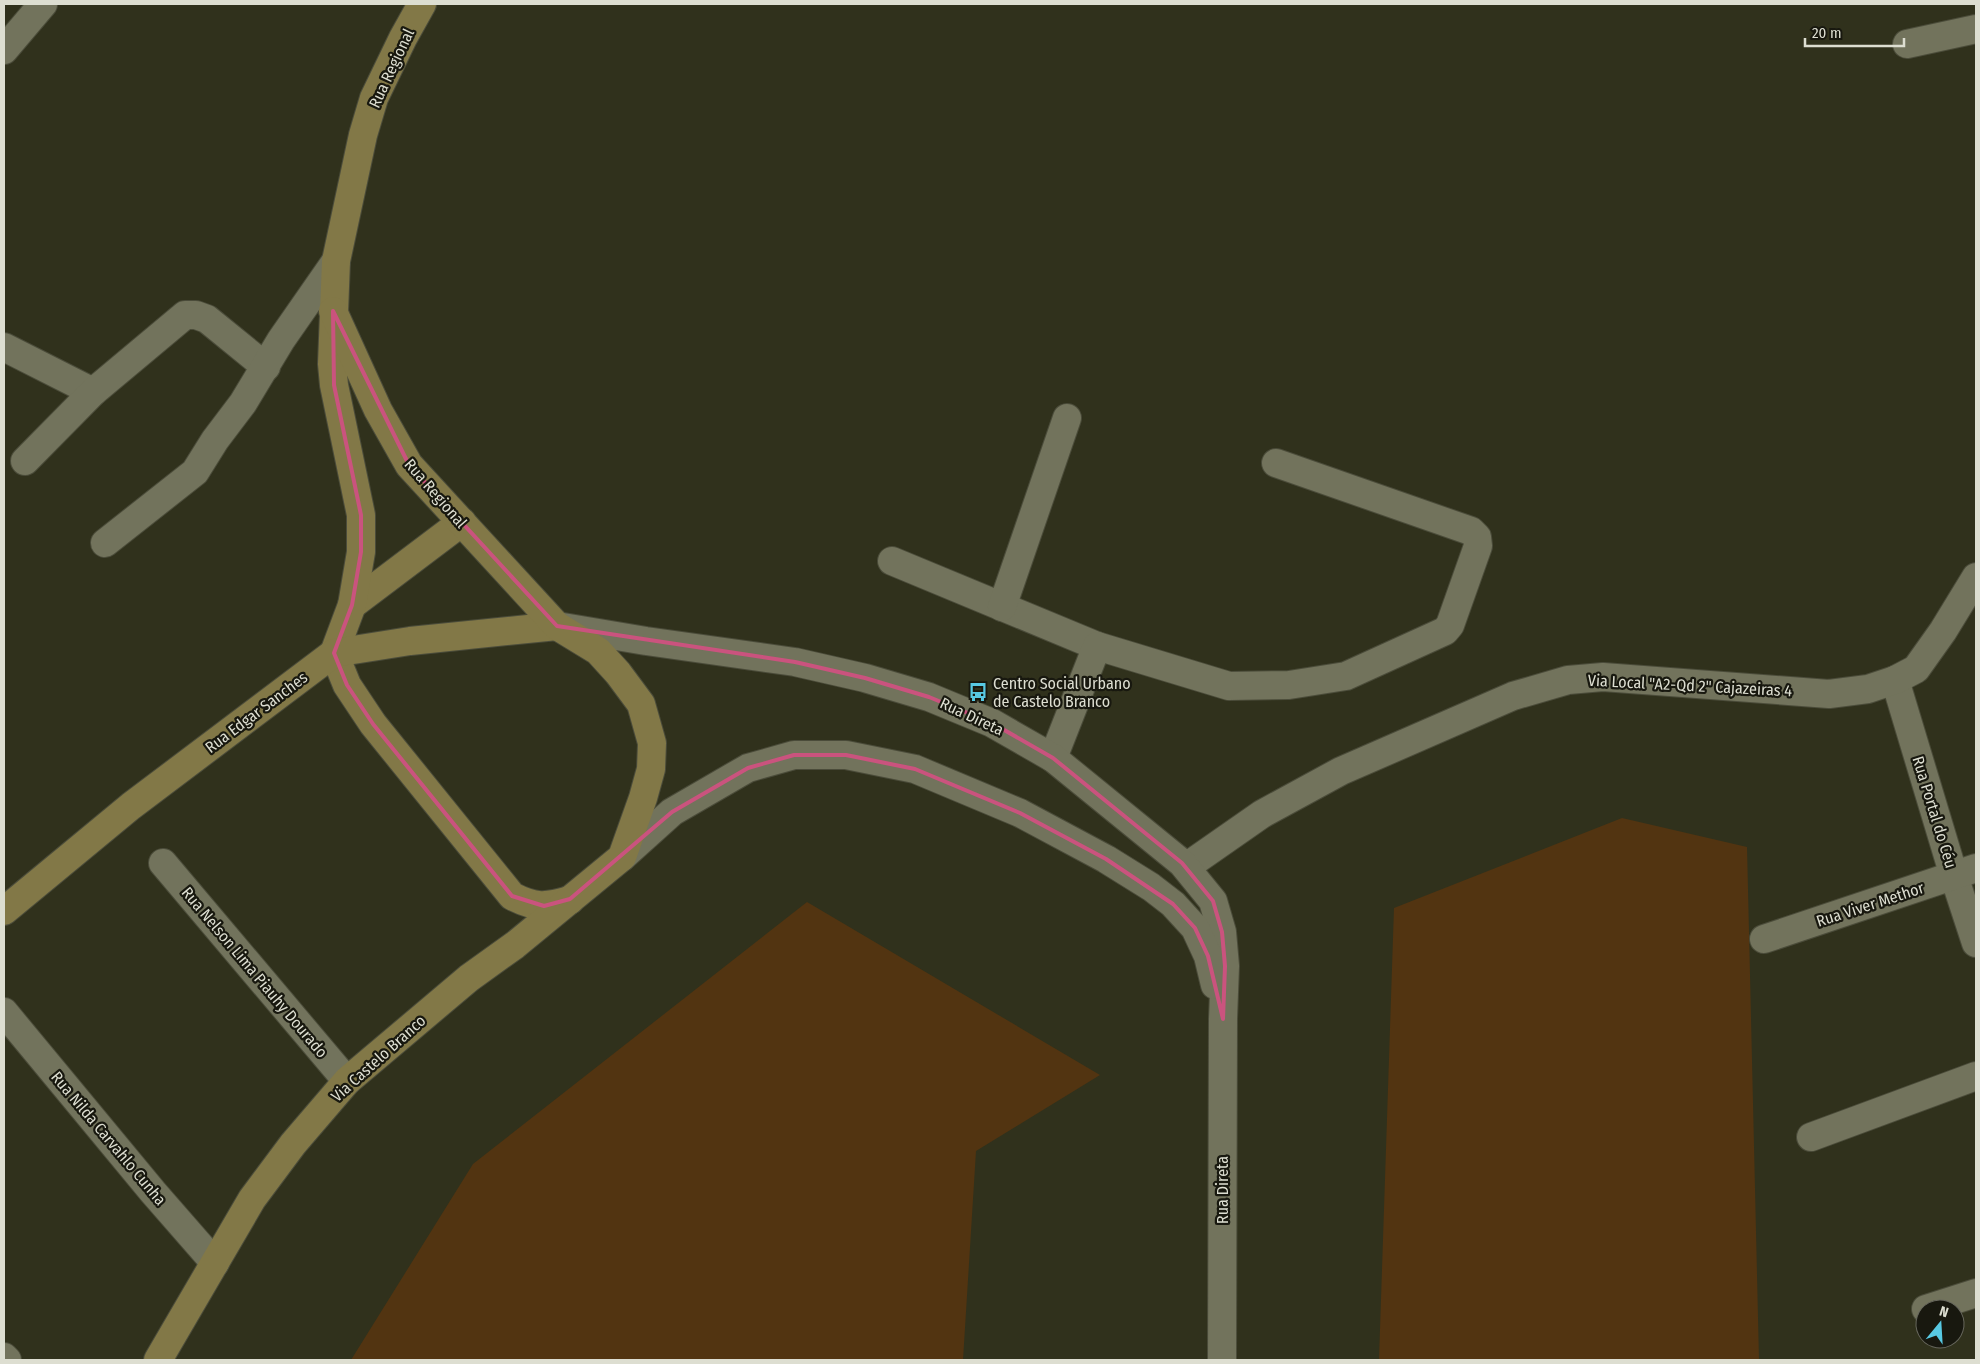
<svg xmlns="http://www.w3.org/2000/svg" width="1980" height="1364" viewBox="0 0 1980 1364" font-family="'Fira Sans Condensed',sans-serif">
  <rect width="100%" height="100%" fill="#30311c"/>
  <g fill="#523411">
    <polygon points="1622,818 1747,847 1759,1360 1379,1360 1394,908"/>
    <polygon points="807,902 1100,1075 976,1151 963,1360 351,1360 473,1164"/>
  </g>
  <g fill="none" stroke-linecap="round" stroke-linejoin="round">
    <g stroke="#4b4c3a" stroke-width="30">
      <g id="minor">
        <polyline points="1907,44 1976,29"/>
        <polyline points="4,50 43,4"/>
        <polyline points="4,347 93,392"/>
        <polyline points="25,461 93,392 185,315 196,315 207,319 266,367"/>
        <polyline points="105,543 195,472 215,440 243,403 281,340 336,261"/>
        <polyline points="892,561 1097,646"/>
        <polyline points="1002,607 1067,418"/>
        <polyline points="1895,680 1954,876 1976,943"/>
        <polyline points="1053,758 1097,646 1229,686 1289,685 1346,676 1445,631 1450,625 1478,546 1477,537 1471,531 1276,463"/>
        <polyline points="163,863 347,1081"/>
        <polyline points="1186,867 1262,814 1341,771 1513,696 1568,680 1603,677 1829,694 1868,689 1895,680 1916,669 1943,631 1976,577"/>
        <polyline points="1764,939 1976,868"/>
        <polyline points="4,1012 153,1192 215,1263"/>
        <polyline points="1811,1137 1976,1076"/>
        <polyline points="1926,1309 1976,1293"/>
        <polyline points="4,1357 7,1360"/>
      </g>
    </g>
    <g stroke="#4b4c3a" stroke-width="30">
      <g id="tertiary">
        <polyline points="557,626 646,641 795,662 865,678 929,697 992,723 1053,758 1182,863 1213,901 1222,932 1225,966 1223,1019 1222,1360"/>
        <polyline points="622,857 672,812 748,768 794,755 846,755 915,769 1020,813 1106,859 1151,887 1173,904 1195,928 1208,956 1215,985"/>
      </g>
    </g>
    <g stroke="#4b4c3a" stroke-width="30">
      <g id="secondary">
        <polyline points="352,605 462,522"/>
        <polyline points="334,653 352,605 361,552 361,515 334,385 332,364 336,261 363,135 374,98 403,38 422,4"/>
        <path d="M334 653 347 685 373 724 512 896C535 908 546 907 570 900"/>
        <polyline points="4,911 131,806 334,653 410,641 557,626"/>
        <polyline points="158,1360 252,1199 293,1144 347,1081 469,978 515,945 622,857 643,798 651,769 652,743 641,704 618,673 598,651 557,626 409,465 378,410 333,311"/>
      </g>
    </g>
    <use href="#minor" stroke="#72735c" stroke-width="28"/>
    <use href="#tertiary" stroke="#72735c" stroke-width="28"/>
    <use href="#secondary" stroke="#827847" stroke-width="28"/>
  </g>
  <path fill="none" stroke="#ca537e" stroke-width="4" stroke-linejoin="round" d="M333 311 409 465 557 626 795 662 865 678 929 697 992 723 1053 758 1182 863 1213 901 1222 932 1225 966 1223 1019 1208 956 1195 928 1173 904 1106 859 1020 813 915 769 846 755H794L748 768 672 812 570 899 544 906 512 896 373 724 347 685 334 653 352 605 361 552V515L334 385Z"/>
  <defs>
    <g id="bus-bare" transform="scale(1.5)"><path d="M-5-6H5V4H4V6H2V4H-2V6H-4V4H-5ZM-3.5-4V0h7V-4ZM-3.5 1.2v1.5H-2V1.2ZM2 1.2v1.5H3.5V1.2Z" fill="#58c9e3" stroke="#18180f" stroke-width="2.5" paint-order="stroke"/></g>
  </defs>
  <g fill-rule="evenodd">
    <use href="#bus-bare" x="978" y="692"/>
  </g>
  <g text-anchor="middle" stroke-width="4.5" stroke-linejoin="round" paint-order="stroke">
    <g font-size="16" fill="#ddded1" stroke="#18180f">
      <text transform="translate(391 68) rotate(-65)" y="6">Rua Regional</text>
      <text transform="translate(436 493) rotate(49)" y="6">Rua Regional</text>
      <text transform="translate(1690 685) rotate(3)" y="6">Via Local "A2-Qd 2" Cajazeiras 4</text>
      <text transform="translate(256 712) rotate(-37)" y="6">Rua Edgar Sanches</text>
      <text transform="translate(972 716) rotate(25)" y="6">Rua Direta</text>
      <text transform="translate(1935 812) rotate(73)" y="6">Rua Portal do Céu</text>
      <text transform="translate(1870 904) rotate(-18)" y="6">Rua Viver Methor</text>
      <text transform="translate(255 972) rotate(50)" y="6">Rua Nelson Lima Piauhy Dourado</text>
      <text transform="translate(378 1058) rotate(-42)" y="6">Via Castelo Branco</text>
      <text transform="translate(109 1138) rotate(50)" y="6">Rua Nilda Carvahlo Cunha</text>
      <text transform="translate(1222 1190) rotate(-90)" y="6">Rua Direta</text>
    </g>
    <g font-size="16" fill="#ddded1" stroke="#18180f" text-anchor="start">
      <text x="993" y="689">Centro Social Urbano<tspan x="993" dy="18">de Castelo Branco</tspan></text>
    </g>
  </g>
  <rect width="1980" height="1364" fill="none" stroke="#ddded1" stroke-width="10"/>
  <g transform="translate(1940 1324) rotate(18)"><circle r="24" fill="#18180f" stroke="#67675d"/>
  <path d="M0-4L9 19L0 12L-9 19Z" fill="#58c9e3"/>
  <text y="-8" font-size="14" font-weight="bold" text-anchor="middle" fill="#ddded1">N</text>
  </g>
  <path d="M1805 38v8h99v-8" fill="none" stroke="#ddded1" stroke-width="2.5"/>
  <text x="1812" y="38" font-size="15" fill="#ddded1" stroke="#18180f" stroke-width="4" paint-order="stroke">20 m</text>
</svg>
